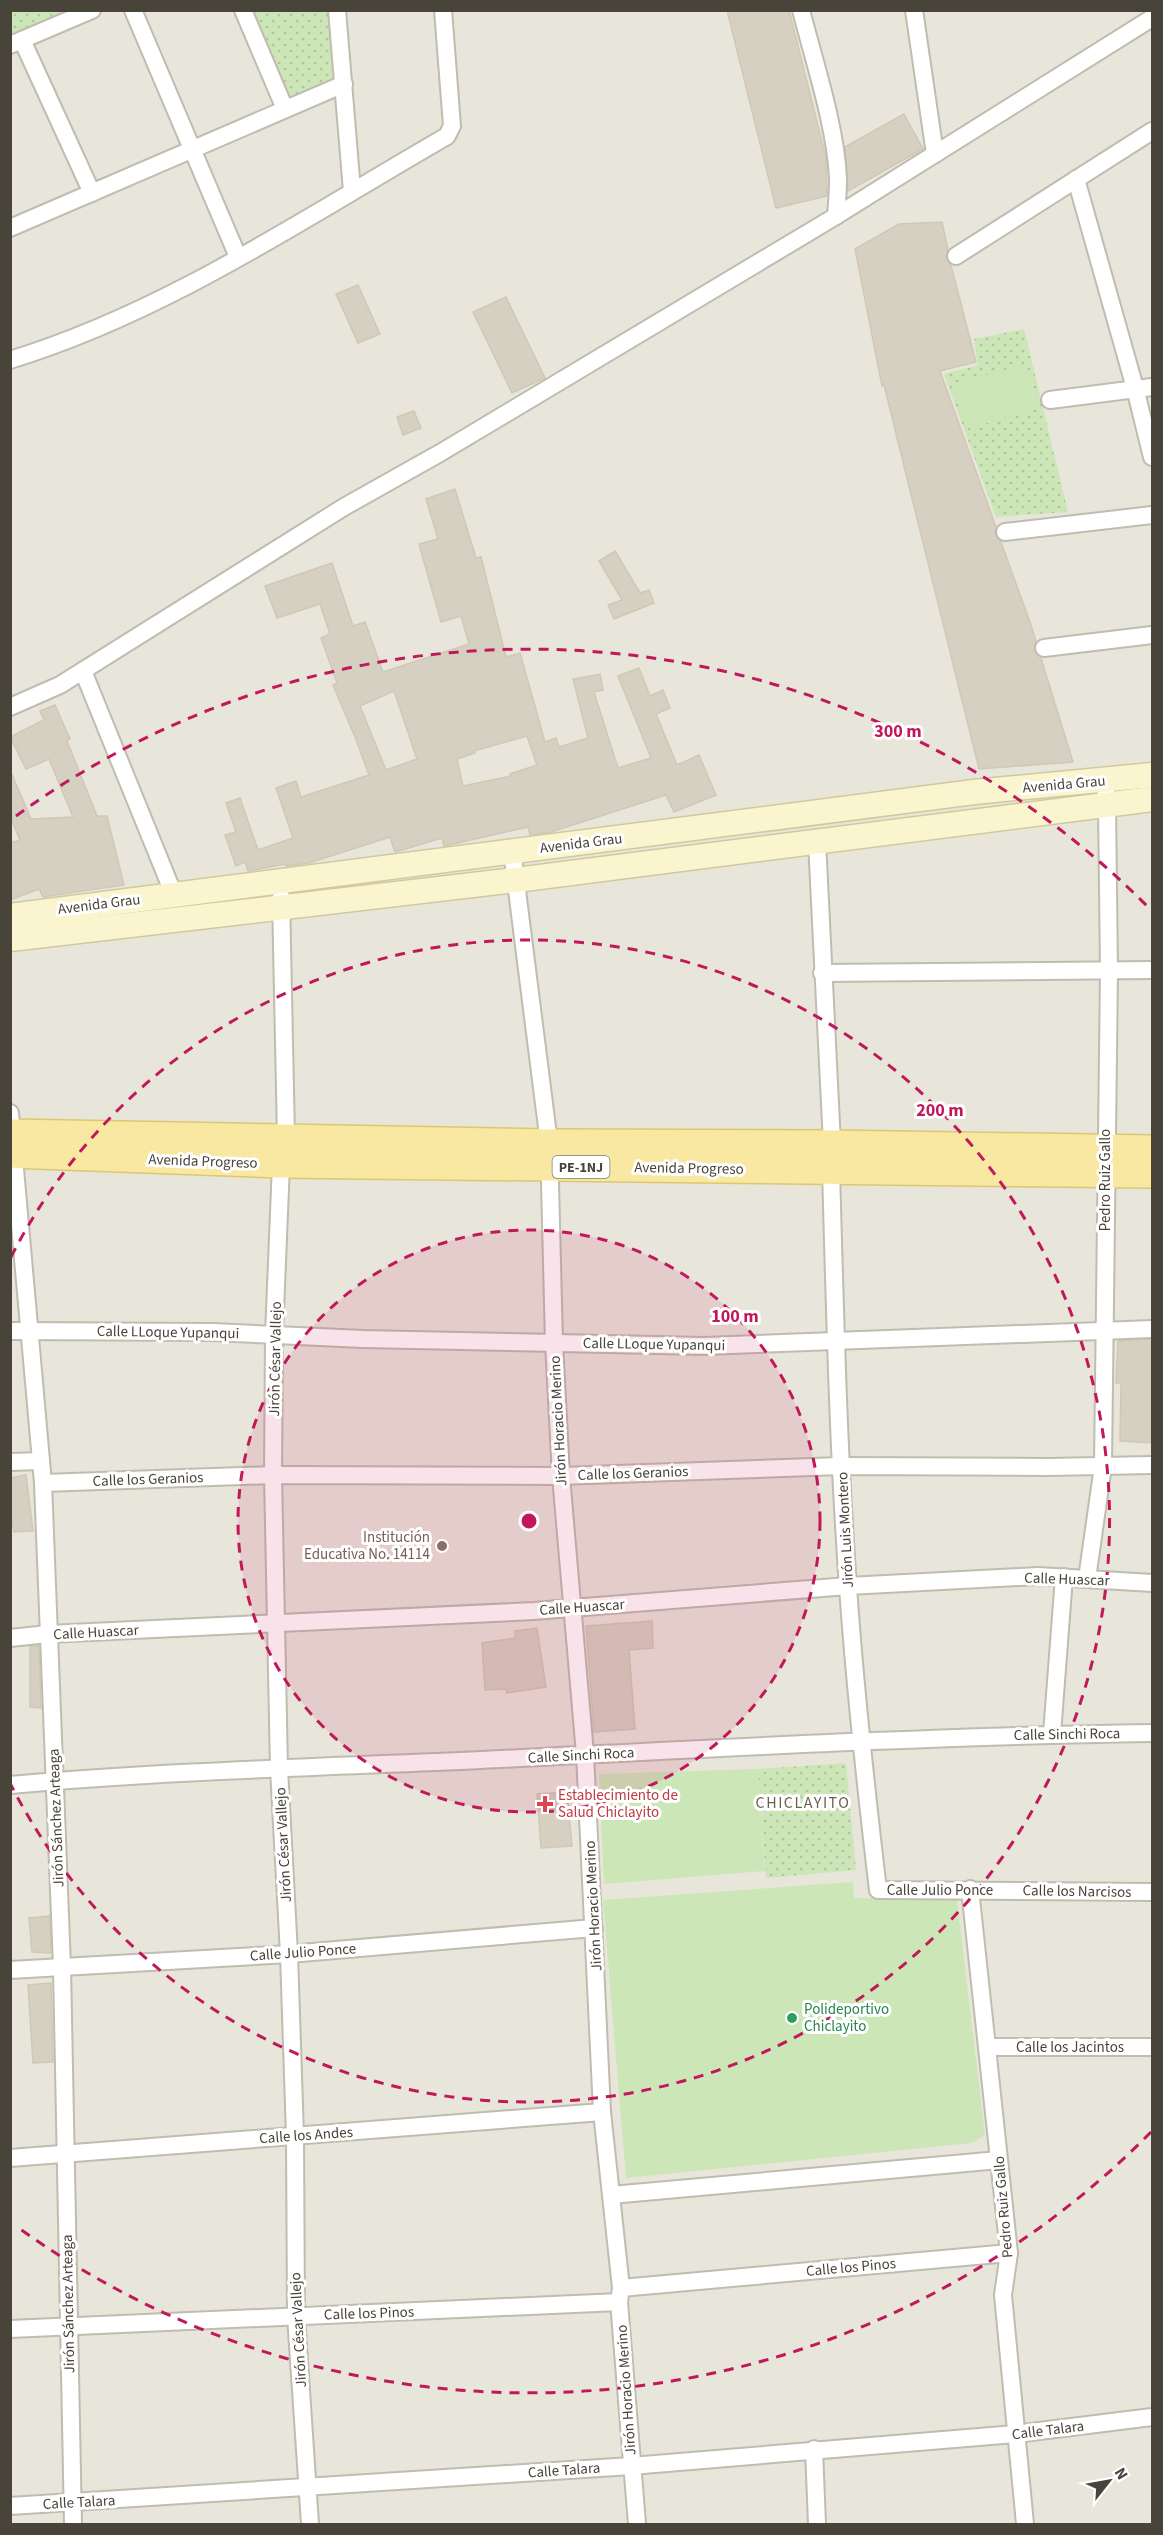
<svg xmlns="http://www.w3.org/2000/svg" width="1163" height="2535" viewBox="0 0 1163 2535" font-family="'Source Sans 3',sans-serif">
  <defs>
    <pattern id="park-dots" width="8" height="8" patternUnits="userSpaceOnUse" patternTransform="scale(1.5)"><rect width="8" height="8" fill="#cce6b8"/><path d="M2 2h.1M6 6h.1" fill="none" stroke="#b1c69f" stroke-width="1.8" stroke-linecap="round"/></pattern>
  </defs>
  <rect width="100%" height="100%" fill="#f5f3ec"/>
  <rect fill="#e8e5da" x="11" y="11" width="1141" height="2513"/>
  <g fill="url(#park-dots)">
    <polygon points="11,11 70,11 11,37"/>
    <polygon points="251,11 329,11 337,80 292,101"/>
    <polygon points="1024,329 1068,512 996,517 944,374 978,365 974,339"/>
    <polygon points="846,1763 856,1870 766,1878 758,1769"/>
  </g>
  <g fill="#cce6b8">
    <polygon points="1026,364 1039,408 966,429 953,384"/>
    <polygon points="758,1769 765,1871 604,1884 599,1774"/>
    <polygon points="853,1882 854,1898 957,1900 985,2135 971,2143 626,2178 603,1900"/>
  </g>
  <g fill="#d6d0c2" stroke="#d0c8b5" stroke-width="1.5" fill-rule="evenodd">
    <polygon points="727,10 789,10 826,158 827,196 776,208"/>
    <polygon points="904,114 923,149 848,191 845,147"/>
    <polygon points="942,222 948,250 946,257 951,265 976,362 940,371 996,527 995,534 1001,542 1030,622 1036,641 1034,650 1041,658 1073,762 979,769 884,385 882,386 855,249 899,224"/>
    <polygon points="358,285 380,334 358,343 336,294"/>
    <polygon points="506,297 545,378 512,393 473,312"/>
    <polygon points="414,411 421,428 403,435 397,417"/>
    <path d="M455 489 476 558 481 557 506 657 520 653 545 742 556 738 559 747 588 738 573 679 600 674 603 690 594 692 618 768 651 758 618 676 639 668 650 696 663 690 670 708 656 714 677 765 699 755 716 795 674 812 666 795 551 832 530 835 528 827 444 846 442 838 395 852 390 837 309 863 286 866 285 864 248 871 245 862 236 866 225 835 236 832 226 803 240 798 258 850 293 838 276 788 296 781 301 797 369 775 355 737 333 685 337 683 321 638 330 634 320 604 277 618 265 586 332 563 353 626 365 622 383 672 469 644 461 616 441 622 419 544 438 539 426 499ZM394 691 417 759 386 770 360 706ZM527 736 537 765 510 774 511 776 463 786 457 759 475 753 474 751Z"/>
    <polygon points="615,551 640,593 649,590 654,603 614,619 608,605 622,600 599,561"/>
    <polygon points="55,705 70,739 67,741 97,816 107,816 124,885 43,897 39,889 10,900 10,843 20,840 10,816 10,770 31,819 73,817 49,759 26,769 10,737 44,720 40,711"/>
    <polygon points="1152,1339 1152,1443 1120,1441 1121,1383 1116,1383 1118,1341"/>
    <polygon points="26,1475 33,1531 14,1532 10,1510 10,1478"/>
    <polygon points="652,1621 653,1648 629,1650 635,1729 594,1732 586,1626"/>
    <polygon points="537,1628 546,1687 507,1693 506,1689 485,1690 482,1643 515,1638 515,1631"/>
    <polygon points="30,1646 39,1646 41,1708 30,1707"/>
    <polygon points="567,1792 572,1846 541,1848 537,1794"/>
    <polygon points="50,1916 51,1953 32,1952 29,1918"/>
    <polygon points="51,1983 53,2062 33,2063 28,1985"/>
  </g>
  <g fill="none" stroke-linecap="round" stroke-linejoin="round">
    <g stroke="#c0bcaf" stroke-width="20">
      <g id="street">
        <polyline points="133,10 238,257"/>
        <polyline points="243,10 285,109"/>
        <polyline points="337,10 352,191"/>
        <path d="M801 10C814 61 836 127 838 179 838 191 837 204 836 216"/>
        <polyline points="914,10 935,154"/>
        <polyline points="22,40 92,193"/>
        <polyline points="10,45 92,10"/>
        <polyline points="1076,179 1135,388 1152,457"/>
        <polyline points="10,228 344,84"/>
        <polyline points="956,256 1152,131"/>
        <path d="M10 360C167 312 306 217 447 136L452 126 443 10"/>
        <polyline points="1050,400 1152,387"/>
        <polyline points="1005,532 1152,515"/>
        <polyline points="1044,648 1152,635"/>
        <polyline points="83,671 174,895"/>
        <polyline points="10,707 60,685 344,507 440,453 836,216 1152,18"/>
        <polyline points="817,841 832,1144"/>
        <polyline points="512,851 549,1143 554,1343 561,1476 585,1754 602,2112 621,2288 619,2302 637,2524"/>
        <polyline points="281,897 286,1138"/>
        <polyline points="822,973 1152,970"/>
        <polyline points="10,1113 43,1483 62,1967 73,2524"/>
        <polyline points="281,1164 274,1335 273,1475 279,1769 289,1954 295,2136 296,2316 310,2524"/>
        <path d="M831 1170C835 1309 838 1448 848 1587 855 1688 866 1789 878 1890L1152 1892"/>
        <polyline points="10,1331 213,1332 363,1339 705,1346 1152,1329"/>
        <polyline points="10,1462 41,1461"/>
        <polyline points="43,1483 273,1475 561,1476 841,1466 1048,1467 1152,1465"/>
        <polyline points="1087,1579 1103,1466 1109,971 1107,805 1105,780"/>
        <polyline points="10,1638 48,1634 534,1611 848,1586 1038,1576 1152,1583"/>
        <polyline points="1052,1734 1064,1577"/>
        <path d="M10 1785C167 1771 324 1767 481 1760 705 1749 928 1736 1152 1733"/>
        <polyline points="970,1889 1009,2253 1003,2295 1025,2524"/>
        <polyline points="10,1970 289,1954 594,1928"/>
        <polyline points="987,2047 1152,2047"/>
        <polyline points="10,2158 602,2112"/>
        <polyline points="611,2195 999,2160"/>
        <polyline points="621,2288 1009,2253"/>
        <polyline points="10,2329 619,2302"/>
        <polyline points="814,2449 817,2524"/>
        <polyline points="10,2506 631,2466 1015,2434 1152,2417"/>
      </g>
    </g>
    <g stroke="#d1c99e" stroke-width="27">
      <g id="secondary">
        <polyline points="10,916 974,792 1152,775"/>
        <polyline points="10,939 516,880 1152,799"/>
      </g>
    </g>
    <g stroke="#ddc772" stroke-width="30">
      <g id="primary">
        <polyline points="10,1133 549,1143 832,1144 1152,1149"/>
        <polyline points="10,1154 281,1164 1152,1174"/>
      </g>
    </g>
    <use href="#street" stroke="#fff" stroke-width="16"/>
    <use href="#secondary" stroke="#fbf5cf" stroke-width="24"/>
    <use href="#primary" stroke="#f8e8a2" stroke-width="27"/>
  </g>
  <circle cx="529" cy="1521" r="291" fill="#c2185b" fill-opacity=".12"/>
  <g fill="none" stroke="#c2185b" stroke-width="3" stroke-dasharray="10 8">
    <circle cx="529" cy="1521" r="291"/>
    <path d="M11 1257A581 581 0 1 1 11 1785"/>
    <path d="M1151 2132A872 872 0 0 1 16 2226M16 816A872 872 0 0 1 1151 910"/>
  </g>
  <circle fill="#8d6e63" stroke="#fff" stroke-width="2" cx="442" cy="1546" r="6"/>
  <path fill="#e0444e" stroke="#fff" stroke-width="2" d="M542 1795h6v6h6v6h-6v6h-6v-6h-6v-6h6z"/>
  <circle fill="#2e9e5b" stroke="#fff" stroke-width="2" cx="792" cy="2018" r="6"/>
  <g text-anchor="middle" stroke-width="6" stroke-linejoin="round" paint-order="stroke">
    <rect fill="#fff" stroke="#807c75" stroke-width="1.5" x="552.5" y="1156" width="57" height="22" rx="4.5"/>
    <g font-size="14" font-weight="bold" fill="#49443a">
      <text x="581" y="1172">PE-1NJ</text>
    </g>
    <g font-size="15" fill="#49443a" stroke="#fff">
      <text transform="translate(1064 784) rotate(-5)" y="5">Avenida Grau</text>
      <text transform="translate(581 843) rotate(-7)" y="5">Avenida Grau</text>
      <text transform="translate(99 904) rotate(-7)" y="5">Avenida Grau</text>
      <text transform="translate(203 1161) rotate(2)" y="5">Avenida Progreso</text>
      <text transform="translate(689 1168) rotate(1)" y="5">Avenida Progreso</text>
      <text transform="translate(1105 1180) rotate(-90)" y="5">Pedro Ruiz Gallo</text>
      <text transform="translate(168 1332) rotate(1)" y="5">Calle LLoque Yupanqui</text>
      <text transform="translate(654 1344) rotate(1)" y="5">Calle LLoque Yupanqui</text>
      <text transform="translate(275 1359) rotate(-89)" y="5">Jirón César Vallejo</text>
      <text transform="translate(558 1421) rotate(-93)" y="5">Jirón Horacio Merino</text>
      <text transform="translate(633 1473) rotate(-2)" y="5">Calle los Geranios</text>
      <text transform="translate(148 1479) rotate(-2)" y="5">Calle los Geranios</text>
      <text transform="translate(845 1530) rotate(-93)" y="5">Jirón Luis Montero</text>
      <text transform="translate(1067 1579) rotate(2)" y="5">Calle Huascar</text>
      <text transform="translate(582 1607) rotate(-4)" y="5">Calle Huascar</text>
      <text transform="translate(96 1632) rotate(-3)" y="5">Calle Huascar</text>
      <text transform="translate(1067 1734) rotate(-1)" y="5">Calle Sinchi Roca</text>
      <text transform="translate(581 1755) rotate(-3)" y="5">Calle Sinchi Roca</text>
      <text transform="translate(56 1818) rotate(-92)" y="5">Jirón Sánchez Arteaga</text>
      <text transform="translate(283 1845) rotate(-93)" y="5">Jirón César Vallejo</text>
      <text x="940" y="1895">Calle Julio Ponce</text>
      <text transform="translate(1077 1891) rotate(1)" y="5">Calle los Narcisos</text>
      <text transform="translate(593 1906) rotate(-93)" y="5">Jirón Horacio Merino</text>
      <text transform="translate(303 1952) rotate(-4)" y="5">Calle Julio Ponce</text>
      <text x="1070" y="2052">Calle los Jacintos</text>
      <text transform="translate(306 2135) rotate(-4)" y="5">Calle los Andes</text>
      <text transform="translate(1003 2207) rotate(-95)" y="5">Pedro Ruiz Gallo</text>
      <text transform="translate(851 2267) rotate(-5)" y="5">Calle los Pinos</text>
      <text transform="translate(68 2304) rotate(-91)" y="5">Jirón Sánchez Arteaga</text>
      <text transform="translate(369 2313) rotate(-2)" y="5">Calle los Pinos</text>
      <text transform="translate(298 2330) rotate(-93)" y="5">Jirón César Vallejo</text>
      <text transform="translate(626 2390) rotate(-94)" y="5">Jirón Horacio Merino</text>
      <text transform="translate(1048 2430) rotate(-7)" y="5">Calle Talara</text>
      <text transform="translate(564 2470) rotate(-4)" y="5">Calle Talara</text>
      <text transform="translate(79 2502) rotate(-3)" y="5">Calle Talara</text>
    </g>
    <g font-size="15" fill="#785e54" stroke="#fff" text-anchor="end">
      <text x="430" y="1542">Institución<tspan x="430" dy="17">Educativa No. 14114</tspan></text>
    </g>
    <g font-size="15" fill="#be3a42" stroke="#fff" text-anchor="start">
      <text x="558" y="1800">Establecimiento de<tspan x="558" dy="17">Salud Chiclayito</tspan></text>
    </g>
    <g font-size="15" fill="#27864d" stroke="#fff" text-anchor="start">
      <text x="804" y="2014">Polideportivo<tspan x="804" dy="17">Chiclayito</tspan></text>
    </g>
    <g font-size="16" letter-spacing="1.5" fill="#6b6351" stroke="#fff">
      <text x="803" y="1808">CHICLAYITO</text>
    </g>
  </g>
  <circle cx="529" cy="1521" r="9" fill="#c2185b" stroke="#fff" stroke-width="3"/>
  <g font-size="18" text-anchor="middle" font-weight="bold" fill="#c2185b" stroke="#fff" stroke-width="6" stroke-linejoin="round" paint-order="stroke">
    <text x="898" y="737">300 m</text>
    <text x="940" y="1116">200 m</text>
    <text x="735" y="1322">100 m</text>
  </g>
  <rect width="1163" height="2535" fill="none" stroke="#49443a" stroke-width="24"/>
  <g transform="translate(1109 2481) rotate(59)" stroke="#ffffff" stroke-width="4.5" paint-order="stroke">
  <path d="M0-4.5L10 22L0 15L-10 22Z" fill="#49443a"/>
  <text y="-9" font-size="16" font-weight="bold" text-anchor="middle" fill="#49443a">N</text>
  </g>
</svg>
